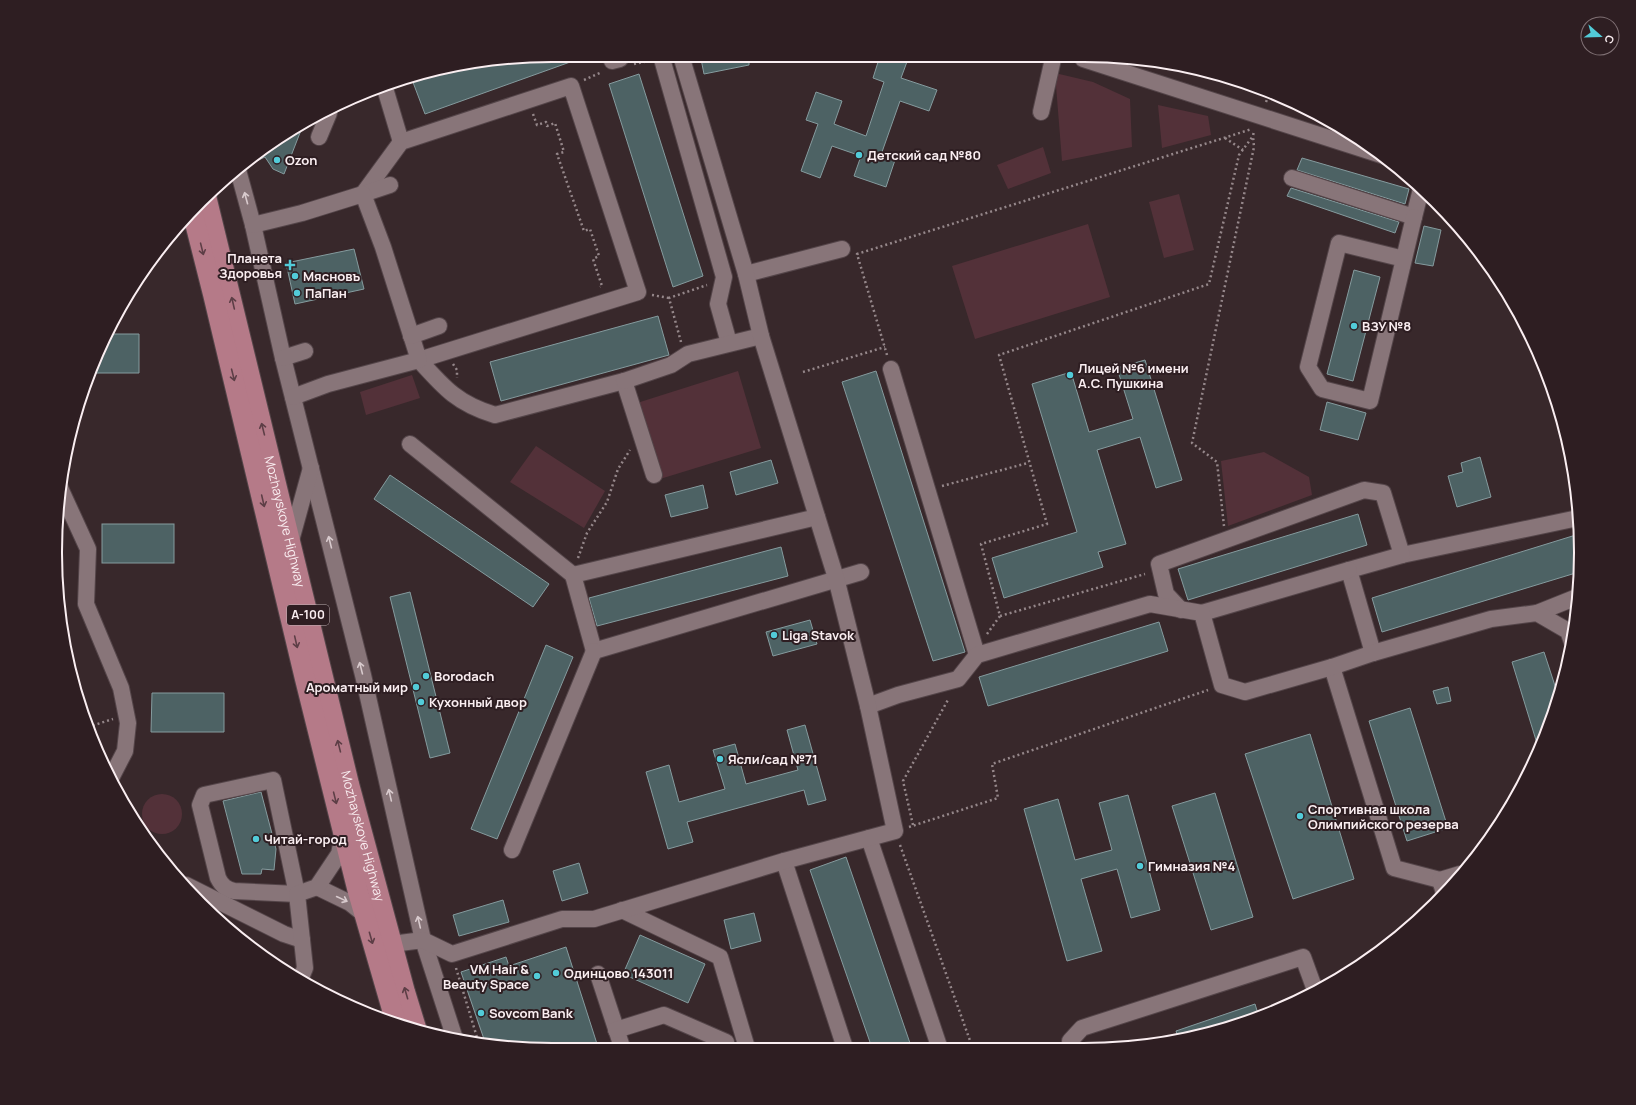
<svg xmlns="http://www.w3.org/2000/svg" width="1636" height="1105" viewBox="0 0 1636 1105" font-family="Manrope,sans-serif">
  <rect width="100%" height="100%" fill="#38282b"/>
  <g fill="#533139">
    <polygon points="1055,73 1093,82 1130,99 1132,147 1062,161"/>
    <polygon points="1158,105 1208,116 1211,135 1162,148"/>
    <polygon points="1043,147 1051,173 1008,189 997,165"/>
    <polygon points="1179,194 1194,250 1164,258 1149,202"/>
    <polygon points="1088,224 1110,297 975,339 952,266"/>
    <polygon points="738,371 761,448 660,479 637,403"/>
    <polygon points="412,375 420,398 366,415 360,392"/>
    <polygon points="536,446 605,491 584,528 510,482"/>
    <polygon points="1264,452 1309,477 1312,495 1228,526 1221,461"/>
    <circle cx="162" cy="814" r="20"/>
  </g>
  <g fill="#4d6264" stroke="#859b9e">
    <polygon points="487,59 572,59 573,61 425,114 411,77"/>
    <polygon points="701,59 749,59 749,65 704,74"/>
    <polygon points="879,59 908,59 901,78 937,90 929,111 900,101 882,152 896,157 886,187 854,176 861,156 832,146 820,178 801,171 818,124 806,120 816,92 842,101 834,124 866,136 884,82 873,78"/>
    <polygon points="639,74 703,276 673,287 609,84"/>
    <polygon points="303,125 284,174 273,169 265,157 246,166 245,164 276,139"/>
    <polygon points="1302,158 1409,189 1405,204 1297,170"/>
    <polygon points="1291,188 1399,222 1395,233 1287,196"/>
    <polygon points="1424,226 1441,230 1433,266 1415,263"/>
    <polygon points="354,249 364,289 295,304 286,263"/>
    <polygon points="1354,270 1380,277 1353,381 1327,374"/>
    <polygon points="658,316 669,355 501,401 490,362"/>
    <polygon points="109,334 139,334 139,373 90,373 93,362"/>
    <polygon points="1145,360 1182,480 1156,488 1140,437 1097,450 1126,544 1098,552 1103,567 1004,598 992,558 1077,532 1032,384 1071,372 1089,432 1133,419 1117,368"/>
    <polygon points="876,371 965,652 933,661 842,382"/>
    <polygon points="1327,402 1366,413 1358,440 1320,430"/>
    <polygon points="1480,457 1491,497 1457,507 1448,476 1463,472 1461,463"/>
    <polygon points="771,460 778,483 736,495 730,472"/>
    <polygon points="390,475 549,584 533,607 374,499"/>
    <polygon points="703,485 708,508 671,517 665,495"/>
    <polygon points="1358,514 1367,545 1188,600 1178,569"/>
    <rect x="102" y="524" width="72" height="39"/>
    <polygon points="1579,534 1581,552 1579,572 1382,632 1372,598"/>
    <polygon points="781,547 788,576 597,626 589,598"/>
    <polygon points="410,592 450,753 430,758 390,597"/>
    <polygon points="810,620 817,644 773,656 766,632"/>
    <polygon points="1159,622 1168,651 988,706 979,677"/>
    <polygon points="546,645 573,657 497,839 471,829"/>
    <polygon points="1544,652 1558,695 1543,743 1539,750 1512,662"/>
    <polygon points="1448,687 1451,701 1437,704 1433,691"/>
    <polygon points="152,693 224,693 224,732 151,732"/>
    <polygon points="1410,708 1448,828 1407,841 1369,721"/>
    <polygon points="805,725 826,800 808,805 804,790 687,822 693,842 668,849 646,772 669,765 679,802 725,789 713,750 735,744 746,784 798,770 787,730"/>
    <polygon points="1310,734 1354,879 1293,899 1245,754"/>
    <polygon points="261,792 276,849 274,870 262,869 261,874 242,874 223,801"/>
    <polygon points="1215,793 1253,917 1211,930 1172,806"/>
    <polygon points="1128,795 1160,910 1131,918 1117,869 1081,879 1102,951 1067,961 1024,809 1058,799 1075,860 1112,850 1099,803"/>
    <polygon points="846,857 912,1049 872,1048 810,870"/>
    <polygon points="579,863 588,893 562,901 553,871"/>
    <polygon points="503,900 509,922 459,936 453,915"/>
    <polygon points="754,913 761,941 731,949 724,920"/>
    <polygon points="640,935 705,964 688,1003 623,974"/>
    <polygon points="566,947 598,1047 486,1045 461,972 506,957 509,966"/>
    <polygon points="1255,1004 1259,1017 1179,1041 1176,1031"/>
  </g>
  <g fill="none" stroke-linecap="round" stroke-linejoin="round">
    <g stroke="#544549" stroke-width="18">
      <g id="minor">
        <polyline points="612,59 612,61 620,59"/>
        <polyline points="662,59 724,277 718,304 729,343"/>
        <polyline points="1083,59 1384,156"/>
        <polyline points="384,85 401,142"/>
        <polyline points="1041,112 1053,59"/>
        <polyline points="319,137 329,113"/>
        <polyline points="238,170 253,225 283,358 363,675 423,940 455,1039"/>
        <polyline points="1292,178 1414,217 1421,189"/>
        <path d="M363 194 401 142 571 86 638 292 419 360C444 388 458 404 495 415L624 381 654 475"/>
        <polyline points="363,194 390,185"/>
        <polyline points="253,225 302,213 363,194 383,247 419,360 328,384 293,397"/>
        <polyline points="1404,259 1339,243 1308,367 1322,389 1370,401 1414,217"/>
        <polyline points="746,274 842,249"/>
        <polyline points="411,336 439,326"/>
        <polyline points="283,358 305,351"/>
        <polyline points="891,369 977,655"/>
        <polyline points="624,381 671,365 688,354 761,336"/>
        <polyline points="410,444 573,575"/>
        <polyline points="60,488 88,549 86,604 121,688 128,723 125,751 111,778"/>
        <polyline points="817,517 573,575 594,651 861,572"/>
        <polyline points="290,544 311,468"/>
        <polyline points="1402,555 1578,518"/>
        <polyline points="1181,610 1166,594 1159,564 1364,490 1383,493 1402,555 1349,570 1373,653"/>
        <polyline points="1202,613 1349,570"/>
        <polyline points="1537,613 1577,597"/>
        <polyline points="1332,667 1394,868 1440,880"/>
        <polyline points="868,706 898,695 958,679 977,655 1150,604 1202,613 1222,685 1245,692 1332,667 1373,653 1491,619 1537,613 1568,631 1572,642"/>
        <path d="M273 780 297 894 234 891C226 889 222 886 218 878L200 805 204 795Z"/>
        <polyline points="869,838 940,1049"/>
        <polyline points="512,850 594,651"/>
        <polyline points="784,861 845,1048"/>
        <polyline points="186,885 284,934 302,940"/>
        <polyline points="317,887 350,903 365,915"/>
        <polyline points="1444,893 1440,880 1460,874"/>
        <polyline points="622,910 720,957 747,1048"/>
        <polyline points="392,944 423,940 452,954 562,919 594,919 784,861 895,831 868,706 836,578 761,336 746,274 682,59"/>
        <polyline points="598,974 622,1047"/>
        <polyline points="300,980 305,968 297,894 317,887 339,854 343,834"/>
        <polyline points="616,1030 664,1015 726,1042"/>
        <polyline points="1070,1041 1082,1028 1303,957 1315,990"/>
      </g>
    </g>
    <g stroke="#544549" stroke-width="22">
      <g id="major">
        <path id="s1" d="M206 196 349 784 405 992 417 1031"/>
        <polyline points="192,211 213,294 305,679 358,892 396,1023"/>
      </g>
    </g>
    <g stroke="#95878a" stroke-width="2.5" stroke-dasharray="2 3" stroke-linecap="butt">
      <polyline points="634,64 648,61"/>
      <polyline points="584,80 602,72"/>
      <polyline points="1266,102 1270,92"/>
      <polyline points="533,114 537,125 546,122 547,126 555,123 564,152 557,154 584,231 590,229 599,256 593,259 602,286 600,287"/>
      <polyline points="1225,138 1243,150"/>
      <polyline points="652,295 669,298"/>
      <polyline points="681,342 669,298 707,285"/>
      <polyline points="887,355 857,254 1252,129"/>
      <polyline points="453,364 457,370 457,378"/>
      <polyline points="803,372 885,347"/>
      <polyline points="942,486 1028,463"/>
      <polyline points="1224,526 1217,462 1192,443 1254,147 1253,136"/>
      <polyline points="578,558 587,533 607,502 618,469 630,450"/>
      <polyline points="1000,616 1145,574"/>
      <polyline points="987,634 1000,616 981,544 1047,524 999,355 1209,284 1239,155 1253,136 1254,131"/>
      <polyline points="88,727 113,719"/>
      <polyline points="913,825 903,781 949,698"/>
      <polyline points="909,827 998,798 992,764 1208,690"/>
      <polyline points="900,845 973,1049"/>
      <polyline points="456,968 479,1044"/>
    </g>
    <use href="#minor" stroke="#887579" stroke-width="16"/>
    <use href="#major" stroke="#b57a88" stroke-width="20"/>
  </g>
  <defs><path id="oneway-shaft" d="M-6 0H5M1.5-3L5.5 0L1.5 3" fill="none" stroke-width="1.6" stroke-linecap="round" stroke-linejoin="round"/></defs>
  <g stroke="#d8cacd">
    <use href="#oneway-shaft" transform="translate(246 198) rotate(-105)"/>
    <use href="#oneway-shaft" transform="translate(330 542) rotate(-104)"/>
    <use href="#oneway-shaft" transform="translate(361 668) rotate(-104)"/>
    <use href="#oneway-shaft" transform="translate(390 795) rotate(-103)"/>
    <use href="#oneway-shaft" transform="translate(342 899) rotate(25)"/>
    <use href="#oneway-shaft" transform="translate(419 922) rotate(-103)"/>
  </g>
  <g stroke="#5d3e46">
    <use href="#oneway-shaft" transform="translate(202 249) rotate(76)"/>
    <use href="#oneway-shaft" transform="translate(233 303) rotate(-103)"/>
    <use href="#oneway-shaft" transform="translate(233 375) rotate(76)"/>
    <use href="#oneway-shaft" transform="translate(263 429) rotate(-104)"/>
    <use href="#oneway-shaft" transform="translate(263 501) rotate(77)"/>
    <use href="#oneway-shaft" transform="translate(296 642) rotate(77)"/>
    <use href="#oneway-shaft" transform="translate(339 746) rotate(-104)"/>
    <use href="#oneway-shaft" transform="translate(335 798) rotate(76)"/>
    <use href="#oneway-shaft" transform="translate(371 938) rotate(74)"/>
    <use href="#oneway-shaft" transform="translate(406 993) rotate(-106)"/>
  </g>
  <g fill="#52cbd8" stroke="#2e1e22" stroke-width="1.5">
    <circle cx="859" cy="155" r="4"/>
    <circle cx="277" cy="160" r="4"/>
    <path d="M288 259h4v4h4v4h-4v4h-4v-4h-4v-4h4z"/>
    <circle cx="295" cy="276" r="4"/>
    <circle cx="297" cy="293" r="4"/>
    <circle cx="1354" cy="326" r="4"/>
    <circle cx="1070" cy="375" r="4"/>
    <circle cx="774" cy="635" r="4"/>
    <circle cx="426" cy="676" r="4"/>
    <circle cx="416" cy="687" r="4"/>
    <circle cx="421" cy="702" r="4"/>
    <circle cx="720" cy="759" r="4"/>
    <circle cx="1300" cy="816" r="4"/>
    <circle cx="256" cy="839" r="4"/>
    <circle cx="1140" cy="866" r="4"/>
    <circle cx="556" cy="973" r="4"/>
    <circle cx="537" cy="976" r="4"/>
    <circle cx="481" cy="1013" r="4"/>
  </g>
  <g text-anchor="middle" stroke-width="4" stroke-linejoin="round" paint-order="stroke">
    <rect fill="#2e1e22" stroke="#bdb0b3" stroke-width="1" x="287" y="605" width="42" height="20" rx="3"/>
    <g font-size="12" font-weight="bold" fill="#faeef1">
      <text x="308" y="619">А-100</text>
    </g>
    <g font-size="13" font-weight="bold" fill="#faeef1" stroke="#2e1e22" text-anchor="start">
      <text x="867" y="160">Детский сад №80</text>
      <text x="285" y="165">Ozon</text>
      <text x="282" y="263" text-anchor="end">Планета<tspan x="282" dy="15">Здоровья</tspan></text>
      <text x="303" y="281">Мясновъ</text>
      <text x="305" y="298">ПаПан</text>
      <text x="1362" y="331">ВЗУ №8</text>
      <text x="1078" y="373">Лицей №6 имени<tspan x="1078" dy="15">А.С. Пушкина</tspan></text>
      <text x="782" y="640">Liga Stavok</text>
      <text x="434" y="681">Borodach</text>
      <text x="408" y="692" text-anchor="end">Ароматный мир</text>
      <text x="429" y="707">Кухонный двор</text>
      <text x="728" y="764">Ясли/сад №71</text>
      <text x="1308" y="814">Спортивная школа<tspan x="1308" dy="15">Олимпийского резерва</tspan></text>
      <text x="264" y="844">Читай-город</text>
      <text x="1148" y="871">Гимназия №4</text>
      <text x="529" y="974" text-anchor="end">VM Hair &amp;<tspan x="529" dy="15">Beauty Space</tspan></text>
      <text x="564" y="978">Одинцово 143011</text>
      <text x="489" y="1018">Sovcom Bank</text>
    </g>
    <g font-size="13" fill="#faeef1" stroke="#2e1e22">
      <text dy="5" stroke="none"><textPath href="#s1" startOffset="335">Mozhayskoye Highway</textPath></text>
      <text dy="5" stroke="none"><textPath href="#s1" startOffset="659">Mozhayskoye Highway</textPath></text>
    </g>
  </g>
  <path d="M0 0H1636V1105H0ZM552 62H1084A490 490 0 0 1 1574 552V553A490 490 0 0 1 1084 1043H552A490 490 0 0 1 62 553V552A490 490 0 0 1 552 62Z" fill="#2e1e22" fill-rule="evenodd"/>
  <path fill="none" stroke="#faeef1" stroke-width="2" d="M552 62H1084A490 490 0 0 1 1574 552V553A490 490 0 0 1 1084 1043H552A490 490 0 0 1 62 553V552A490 490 0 0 1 552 62Z"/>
  <g transform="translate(1600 36) rotate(110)"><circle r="19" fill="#2e1e22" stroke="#807175"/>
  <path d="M0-3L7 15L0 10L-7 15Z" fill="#52cbd8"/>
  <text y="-6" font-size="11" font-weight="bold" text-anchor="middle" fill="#faeef1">С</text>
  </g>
</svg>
